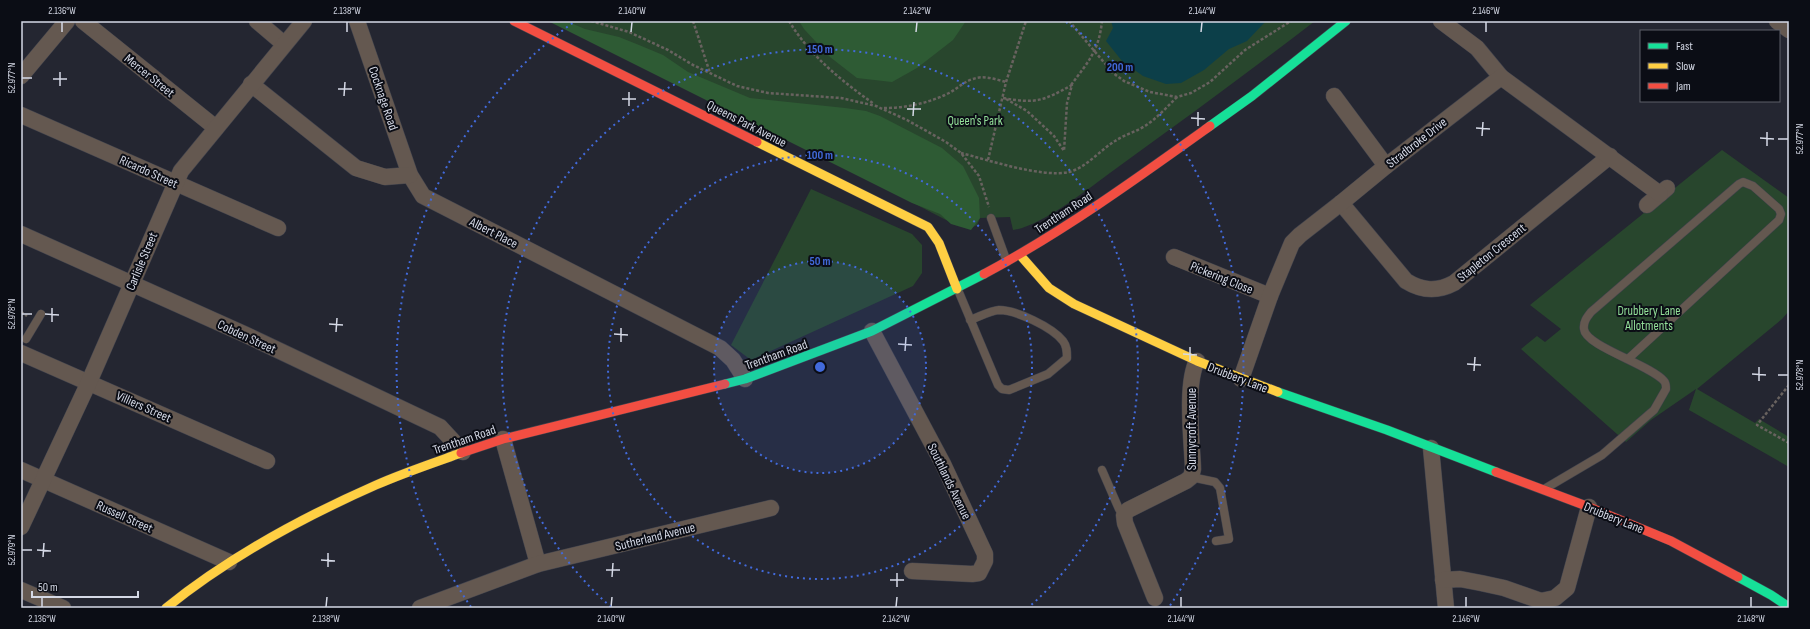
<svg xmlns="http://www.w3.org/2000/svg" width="1810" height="629" viewBox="0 0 1810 629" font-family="'Sofia Sans Condensed',sans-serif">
  <rect width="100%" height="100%" fill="#242631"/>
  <g fill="#28462d">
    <path d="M552 21H1315C1249 72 1182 121 1114 170 1091 187 1040 227 1013 230L1010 217 980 218 977 225 969 229 946 220 765 126Z"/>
    <polygon points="1722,150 1789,198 1789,311 1782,319 1697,389 1755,423 1759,419 1789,437 1789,467 1689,410 1696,389 1651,420 1626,442 1521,349 1537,336 1545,342 1561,329 1530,305"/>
    <polygon points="811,189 912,234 922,245 922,273 913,286 751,360 731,345"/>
  </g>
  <g fill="#2e5b34">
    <polygon points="548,21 566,21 585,29 619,37 639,45 663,55 688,72 750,98 845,108 866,111 880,116 942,148 963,166 979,198 980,218 971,230 951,224 940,214 912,203"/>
    <polygon points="799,21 966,21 953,40 917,68 892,82 857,78 830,57 804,29"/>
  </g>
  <polygon fill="#0c3f49" points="1111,21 1266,21 1247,41 1229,49 1204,70 1181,83 1166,84 1143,76 1122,61 1106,41 1113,28"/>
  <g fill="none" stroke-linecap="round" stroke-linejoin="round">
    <g stroke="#41434d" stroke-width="9">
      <g id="lane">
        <polyline points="991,218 1007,262"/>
        <path d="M958 290 998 385 1002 389 1009 390 1048 374 1067 358C1067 352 1067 346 1063 341 1052 327 1016 310 999 310 989 311 979 317 970 320"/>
        <polyline points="26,339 41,314"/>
        <polyline points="1102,470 1119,509 1124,515"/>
        <polyline points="1191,477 1215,482 1220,488 1229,539 1216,541"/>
        <path d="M1546 488 1602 455 1654 410 1666 389C1666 386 1666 383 1664 381 1651 365 1585 346 1584 329 1583 322 1587 317 1591 312L1739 184 1743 182 1753 186 1779 209 1781 214 1779 220 1628 359"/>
      </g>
    </g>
    <g stroke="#41434d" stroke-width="17">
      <g id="street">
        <polyline points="83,21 216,128"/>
        <polyline points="257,21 284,44"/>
        <polyline points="357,21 410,175 423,196 720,348 733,360 745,379"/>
        <polyline points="1441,21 1477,48 1501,77"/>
        <polyline points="1777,21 1789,30"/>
        <polyline points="21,76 67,21"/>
        <polyline points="251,84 356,168 385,177 410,175"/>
        <polyline points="1334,96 1386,166"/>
        <polyline points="21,115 278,228"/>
        <path d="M1341 203 1406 281C1422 291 1437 292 1454 283L1610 156"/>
        <polyline points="1647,205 1667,188"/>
        <polyline points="21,234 244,334 440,427 463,452"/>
        <polyline points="1174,257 1270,296"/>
        <polyline points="872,331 943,464 985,554 985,561 979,573 972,574 912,571"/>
        <polyline points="21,353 267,461"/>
        <polyline points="1241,379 1270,296 1292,243 1300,235 1341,203 1386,166 1501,77 1660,194"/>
        <polyline points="503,439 538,564"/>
        <polyline points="1431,448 1446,608"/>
        <polyline points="21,470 229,562"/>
        <polyline points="21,527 89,382 181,171 304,21"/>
        <polyline points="1443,580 1460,579 1481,583 1504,588 1541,601 1555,598 1567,588 1589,507"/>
        <polyline points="21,590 63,608"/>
        <path d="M1155 598 1125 523 1124 515 1128 510 1186 481 1191 477 1193 469C1192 441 1185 384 1197 361"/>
        <polyline points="420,608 538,564 771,508"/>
      </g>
    </g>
    <g stroke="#41434d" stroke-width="10">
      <g id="fast">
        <polyline points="1210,126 1252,96 1346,21"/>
        <polyline points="725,384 745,379 872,331 984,274"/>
        <polyline points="1278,392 1387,430 1496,472"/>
        <polyline points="1738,577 1771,595 1789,607"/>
      </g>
    </g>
    <g stroke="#41434d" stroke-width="10">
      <g id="slow">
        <polyline points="757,142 928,227 939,243 957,289"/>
        <polyline points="1020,255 1049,288 1074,304 1197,361 1278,392"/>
        <path d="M166 608C229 557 301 518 376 485 403 473 433 463 461 453"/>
      </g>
    </g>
    <g stroke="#41434d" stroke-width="10">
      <g id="jam">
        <polyline points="514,21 757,142"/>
        <path d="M984 274C1064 231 1136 179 1210 126"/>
        <polyline points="461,453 503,439 725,384"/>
        <polyline points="1496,472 1589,507 1671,541 1738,577"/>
      </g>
    </g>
    <g stroke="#68625f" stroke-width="2.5" stroke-dasharray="3 2" stroke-linecap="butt">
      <polyline points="591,21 629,32 668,50 693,65 737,86 768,93 841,98 876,106 907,120 946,142 961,153 979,176 989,207"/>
      <polyline points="693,21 710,73"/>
      <path d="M789 21C810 56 842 81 874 104"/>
      <polyline points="1069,21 1113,73 1124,81 1150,92 1177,97 1191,93 1210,82 1245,50 1291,21"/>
      <path d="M1071 85C1088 62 1099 51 1102 21"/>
      <path d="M1003 98C1036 104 1043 101 1072 85L1067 103 1064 151"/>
      <polyline points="1006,99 1027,111 1054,136 1064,151"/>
      <path d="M884 108C906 108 929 103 949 93 957 89 963 82 973 79 983 75 995 79 1006 82"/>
      <path d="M961 153C988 160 1042 178 1069 172 1086 168 1100 150 1115 141 1124 135 1135 132 1145 126 1156 119 1167 107 1177 97"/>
      <polyline points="988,160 1006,82 1026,21"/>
      <polyline points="21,312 27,316"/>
      <polyline points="1789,385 1757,425 1789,443"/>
    </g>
    <use href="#lane" stroke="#645850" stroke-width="8"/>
    <use href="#street" stroke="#645850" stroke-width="16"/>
    <use href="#fast" stroke="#16e098" stroke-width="9"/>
    <use href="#slow" stroke="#ffcf43" stroke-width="9"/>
    <use href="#jam" stroke="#f24e42" stroke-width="9"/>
  </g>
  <path fill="none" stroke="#d5d9e6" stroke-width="1.5" d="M62 32V22M347 32V22M631 32 632 22M916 32 917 22M1201 32 1202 22M1486 32V22M22 78H32M53 79H67M60 86V72M338 89H352M344 96 345 82M622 99H636M629 106V92M907 109H921M913 116 914 102M1191 118 1205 119M1198 126V112M1476 128 1490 129M1482 136 1483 122M1760 138 1774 139M1778 139H1788M1767 146V132M22 314H32M45 314 59 315M52 322V308M329 324 343 325M336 332 337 318M614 334 628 335M621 342V328M898 344 912 345M905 351 906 337M1183 354 1197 355M1190 361V347M1467 364 1481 365M1474 371 1475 357M1752 374 1766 375M1778 375H1788M1759 381V367M22 550H32M37 550 51 551M43 557 44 543M321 560 335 561M328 567V553M606 570H620M612 577 613 563M890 580H904M897 587V573M42 607V597M326 607 327 597M611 607 612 597M896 607 897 597M1181 607V597M1466 607V597M1751 607V597"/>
  <circle cx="820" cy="367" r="106" fill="#426adb" fill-opacity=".12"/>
  <g fill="none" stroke="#426adb" stroke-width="2" stroke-dasharray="2 4">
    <circle cx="820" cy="367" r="106"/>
    <circle cx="820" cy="367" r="212"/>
    <path d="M611 607A318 318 0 1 1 1029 607"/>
    <path d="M471 607A424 424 0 0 1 574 22M1066 22A424 424 0 0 1 1169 607"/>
  </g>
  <g text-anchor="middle" stroke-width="4" stroke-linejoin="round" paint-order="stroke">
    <g font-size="13" fill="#d5d9e6" stroke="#0b0d15">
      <text transform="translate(150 75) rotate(39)" y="5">Mercer Street</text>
      <text transform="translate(384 98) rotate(71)" y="5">Cocknage Road</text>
      <text transform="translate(747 123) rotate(27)" y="5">Queens Park Avenue</text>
      <text transform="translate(1416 142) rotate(-38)" y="5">Stradbroke Drive</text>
      <text transform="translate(149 171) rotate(24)" y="5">Ricardo Street</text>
      <text transform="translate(1063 212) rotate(-33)" y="5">Trentham Road</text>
      <text transform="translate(494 232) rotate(27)" y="5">Albert Place</text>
      <text transform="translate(1491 252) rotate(-39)" y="5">Stapleton Crescent</text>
      <text transform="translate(141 261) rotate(-67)" y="5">Carlisle Street</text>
      <text transform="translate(1222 277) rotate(22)" y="5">Pickering Close</text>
      <text transform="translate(247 336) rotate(25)" y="5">Cobden Street</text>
      <text transform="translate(776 354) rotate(-20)" y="5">Trentham Road</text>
      <text transform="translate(1238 377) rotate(21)" y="5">Drubbery Lane</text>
      <text transform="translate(144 406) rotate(24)" y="5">Villiers Street</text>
      <text transform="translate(1191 429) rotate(-90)" y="5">Sunnycroft Avenue</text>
      <text transform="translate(464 439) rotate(-19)" y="5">Trentham Road</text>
      <text transform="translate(950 481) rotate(64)" y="5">Southlands Avenue</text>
      <text transform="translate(125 516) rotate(24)" y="5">Russell Street</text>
      <text transform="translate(1614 517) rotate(22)" y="5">Drubbery Lane</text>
      <text transform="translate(655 536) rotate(-14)" y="5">Sutherland Avenue</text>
    </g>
    <g font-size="13" fill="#94e19a" stroke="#0b0d15">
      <text x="975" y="125">Queen's Park</text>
      <text x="1649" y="315">Drubbery Lane<tspan x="1649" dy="15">Allotments</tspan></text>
    </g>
  </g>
  <circle cx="820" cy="367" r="6" fill="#426adb" stroke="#0b0d15" stroke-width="2"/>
  <g font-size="12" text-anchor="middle" font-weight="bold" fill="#426adb" stroke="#0b0d15" stroke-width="4" stroke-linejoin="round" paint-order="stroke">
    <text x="820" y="53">150 m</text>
    <text x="1120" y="71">200 m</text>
    <text x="820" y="159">100 m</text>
    <text x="820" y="265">50 m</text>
  </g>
  <rect width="1810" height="629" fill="none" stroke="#0b0d15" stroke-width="44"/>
  <rect x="1640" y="30" width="140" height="72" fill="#0b0d15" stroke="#5c5f69"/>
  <rect x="1648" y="43" width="20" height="6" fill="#16e098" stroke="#5c5f69"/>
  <text x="1676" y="50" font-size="12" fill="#d5d9e6">Fast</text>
  <rect x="1648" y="63" width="20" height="6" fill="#ffcf43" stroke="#5c5f69"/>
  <text x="1676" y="70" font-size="12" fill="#d5d9e6">Slow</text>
  <rect x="1648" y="83" width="20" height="6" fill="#f24e42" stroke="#5c5f69"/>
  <text x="1676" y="90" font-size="12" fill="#d5d9e6">Jam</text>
  <path d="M32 591v6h106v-6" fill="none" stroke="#d5d9e6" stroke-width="2"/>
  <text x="38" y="591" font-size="12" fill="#d5d9e6" stroke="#0b0d15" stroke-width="3" paint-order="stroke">50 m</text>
  <rect x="22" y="22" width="1766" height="585" fill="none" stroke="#d5d9e6" stroke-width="1.5"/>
  <g font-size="10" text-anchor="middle" fill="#d5d9e6">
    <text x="62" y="14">2.136°W</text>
    <text x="347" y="14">2.138°W</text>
    <text x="632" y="14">2.140°W</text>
    <text x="917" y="14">2.142°W</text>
    <text x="1202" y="14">2.144°W</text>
    <text x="1486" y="14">2.146°W</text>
    <text transform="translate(11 78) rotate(-90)" y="4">52.977°N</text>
    <text transform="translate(1799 139) rotate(-90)" y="4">52.977°N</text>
    <text transform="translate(11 314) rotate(-90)" y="4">52.978°N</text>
    <text transform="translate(1799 375) rotate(-90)" y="4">52.978°N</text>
    <text transform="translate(11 550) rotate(-90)" y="4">52.979°N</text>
    <text x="42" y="622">2.136°W</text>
    <text x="326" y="622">2.138°W</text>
    <text x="611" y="622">2.140°W</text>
    <text x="896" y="622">2.142°W</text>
    <text x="1181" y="622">2.144°W</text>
    <text x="1466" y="622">2.146°W</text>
    <text x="1751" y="622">2.148°W</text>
  </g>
</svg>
